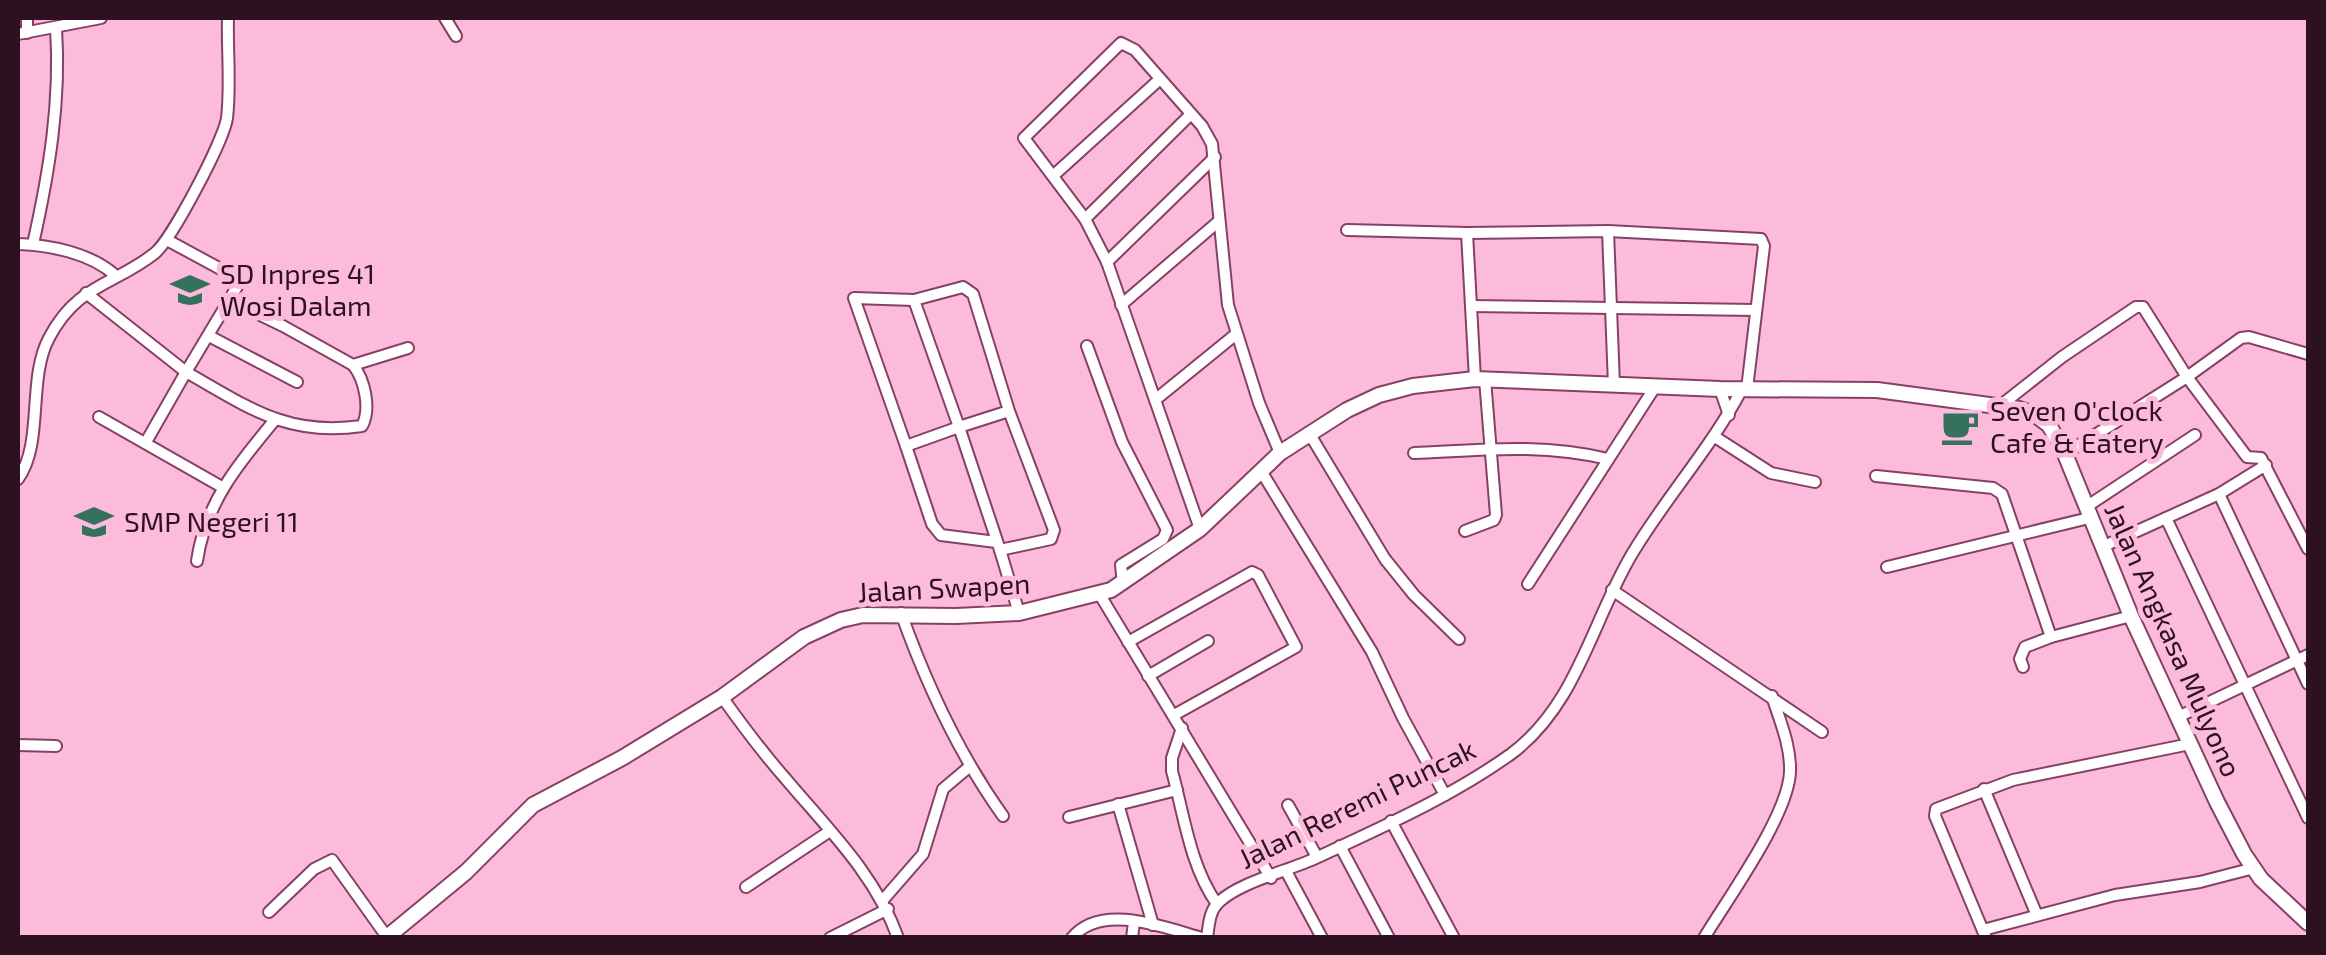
<svg xmlns="http://www.w3.org/2000/svg" width="2326" height="955" viewBox="0 0 2326 955" font-family="'Exo 2',sans-serif">
  <rect width="100%" height="100%" fill="#fdbbdb"/>
  <g fill="none" stroke-linecap="round" stroke-linejoin="round">
    <g stroke="#864066" stroke-width="14">
      <g id="minor">
        <polyline points="27,18 27,33"/>
        <polyline points="445,18 456,36"/>
        <polyline points="18,34 101,18"/>
        <polyline points="1054,175 1160,79"/>
        <polyline points="1085,219 1190,115"/>
        <polyline points="1347,230 1467,233 1608,231 1761,239 1764,246 1747,389"/>
        <polyline points="1608,231 1614,385"/>
        <polyline points="1467,233 1475,379"/>
        <path d="M167 240 241 280 186 372C248 407 287 437 362 426 371 409 365 380 353 365"/>
        <path d="M18 244C50 245 90 253 115 275"/>
        <path d="M33 244C49 173 61 101 56 28"/>
        <polyline points="1107,262 1215,157"/>
        <polyline points="86,293 186,372 146,442"/>
        <polyline points="231,301 283,326 353,365 408,348"/>
        <polyline points="1121,305 1219,221"/>
        <polyline points="1471,306 1756,310"/>
        <polyline points="209,336 297,382"/>
        <polyline points="1087,346 1122,442 1167,530 1163,539 1121,565 1123,584"/>
        <polyline points="1720,389 1729,415"/>
        <polyline points="1155,400 1235,335"/>
        <polyline points="2000,406 2062,357 2136,307 2143,307 2187,377 2247,457 2261,458 2308,549"/>
        <polyline points="99,417 222,487"/>
        <polyline points="1309,433 1385,559 1414,595 1459,639"/>
        <polyline points="1715,437 1771,473 1815,482"/>
        <polyline points="906,446 854,298 914,300"/>
        <path d="M1414 453C1481 450 1542 443 1608 459"/>
        <polyline points="2065,454 2187,377 2241,338 2249,337 2308,354"/>
        <polyline points="1261,471 1372,652 1403,718 1445,795"/>
        <polyline points="1876,476 1993,488 2002,494 2051,637"/>
        <path d="M18 479C44 443 27 379 49 338 77 284 115 285 155 253 172 239 224 140 227 118 231 85 227 50 228 18"/>
        <polyline points="2219,494 2308,684"/>
        <polyline points="2086,507 2195,435"/>
        <polyline points="2166,518 2308,818"/>
        <polyline points="1200,529 1107,262 1085,219 1024,138 1121,43 1135,50 1202,126 1212,144 1228,305 1259,403 1280,453"/>
        <polyline points="1465,531 1494,520 1496,515 1485,379"/>
        <polyline points="996,542 941,535 932,524 906,446 959,427 914,300 963,287 973,294 1009,411 1054,530 1051,539 1000,550 959,427 1009,411"/>
        <polyline points="2102,547 2219,494 2266,465"/>
        <polyline points="1000,550 1019,613"/>
        <path d="M197 561C205 504 238 464 274 421"/>
        <polyline points="1887,567 2089,518"/>
        <polyline points="1528,584 1655,387"/>
        <polyline points="1612,590 1822,732"/>
        <polyline points="1100,595 1271,878"/>
        <path d="M901 613C927 686 958 753 1003 816"/>
        <polyline points="1128,642 1252,572 1258,575 1296,647 1174,715"/>
        <polyline points="2023,667 2020,659 2025,647 2051,637 2131,616"/>
        <polyline points="1148,676 1208,641"/>
        <path d="M722 697C742 725 762 752 785 778 827 828 876 875 898 938"/>
        <polyline points="2178,717 2308,655"/>
        <path d="M1182 728 1172 758V771C1184 815 1190 866 1217 904"/>
        <polyline points="18,745 56,746"/>
        <polyline points="1984,789 2036,913"/>
        <polyline points="1118,804 1153,925"/>
        <polyline points="1288,805 1317,857"/>
        <polyline points="1069,817 1177,790"/>
        <polyline points="1391,821 1454,938"/>
        <polyline points="1340,846 1389,938"/>
        <polyline points="1286,871 1322,938"/>
        <polyline points="746,887 830,831"/>
        <polyline points="883,900 923,854 943,789 969,767"/>
        <polyline points="269,912 314,869 332,860 387,937"/>
        <polyline points="1983,930 2115,895 2200,882 2254,868"/>
        <polyline points="830,938 888,909"/>
        <path d="M1072 938C1101 902 1166 928 1202 938"/>
        <polyline points="1132,938 1134,922"/>
        <path d="M1207 938C1209 925 1209 911 1219 902 1240 882 1288 871 1316 858 1382 827 1451 797 1511 754 1577 705 1592 621 1632 554 1666 497 1711 448 1742 389"/>
        <path d="M1704 938C1728 898 1788 816 1790 772 1791 746 1780 721 1772 696"/>
        <polyline points="1986,938 1935,816 1936,809 2013,780 2190,744"/>
      </g>
    </g>
    <g stroke="#864066" stroke-width="18">
      <polyline id="major" points="386,938 466,872 533,805 622,758 722,697 804,637 841,620 863,615 956,616 1019,613 1111,590 1200,529 1280,453 1347,410 1379,395 1413,386 1475,379 1720,389 1877,390 2019,409 2034,414 2049,425 2065,454 2131,616 2217,802 2244,854 2261,879 2308,923"/>
    </g>
    <use href="#minor" stroke="#fff" stroke-width="10"/>
    <use href="#major" stroke="#fff" stroke-width="14"/>
  </g>
  <defs>
    <g id="school-bare" transform="scale(3)"><path d="M0-5L7-2L0 1L-7-2ZM-4 1L0 2.5L4 1V4Q0 6-4 4Z" fill="#35715c" stroke="#fdbbdb" stroke-width="2.5" paint-order="stroke"/></g>
    <g id="cafe-bare" transform="scale(3)"><path d="M-5.5-4.5H6V0H3Q3 3.5 0 3.5H-2.5Q-5.5 3.5-5.5 0ZM3-3.2v2h1.7v-2ZM-6 4.5H4V6H-6Z" fill="#35715c" stroke="#fdbbdb" stroke-width="2.5" paint-order="stroke"/></g>
  </defs>
  <g fill-rule="evenodd">
    <use href="#school-bare" x="190" y="290"/>
    <use href="#cafe-bare" x="1960" y="427"/>
    <use href="#school-bare" x="94" y="522"/>
  </g>
  <g text-anchor="middle" stroke-width="10" stroke-linejoin="round" paint-order="stroke">
    <g font-size="28" fill="#2e1121" stroke="#fdbbdb" text-anchor="start">
      <text x="220" y="284">SD Inpres 41<tspan x="220" dy="32">Wosi Dalam</tspan></text>
      <text x="1990" y="421">Seven O'clock<tspan x="1990" dy="32">Cafe &amp; Eatery</tspan></text>
      <text x="124" y="532">SMP Negeri 11</text>
    </g>
    <g font-size="28" fill="#2e1121" stroke="#fdbbdb">
      <text transform="translate(944 588) rotate(-3)" y="10">Jalan Swapen</text>
      <text transform="translate(2173 640) rotate(66)" y="10">Jalan Angkasa Mulyono</text>
      <text transform="translate(1357 804) rotate(-26)" y="10">Jalan Reremi Puncak</text>
    </g>
  </g>
  <rect width="2326" height="955" fill="none" stroke="#2e1121" stroke-width="40"/>
</svg>
